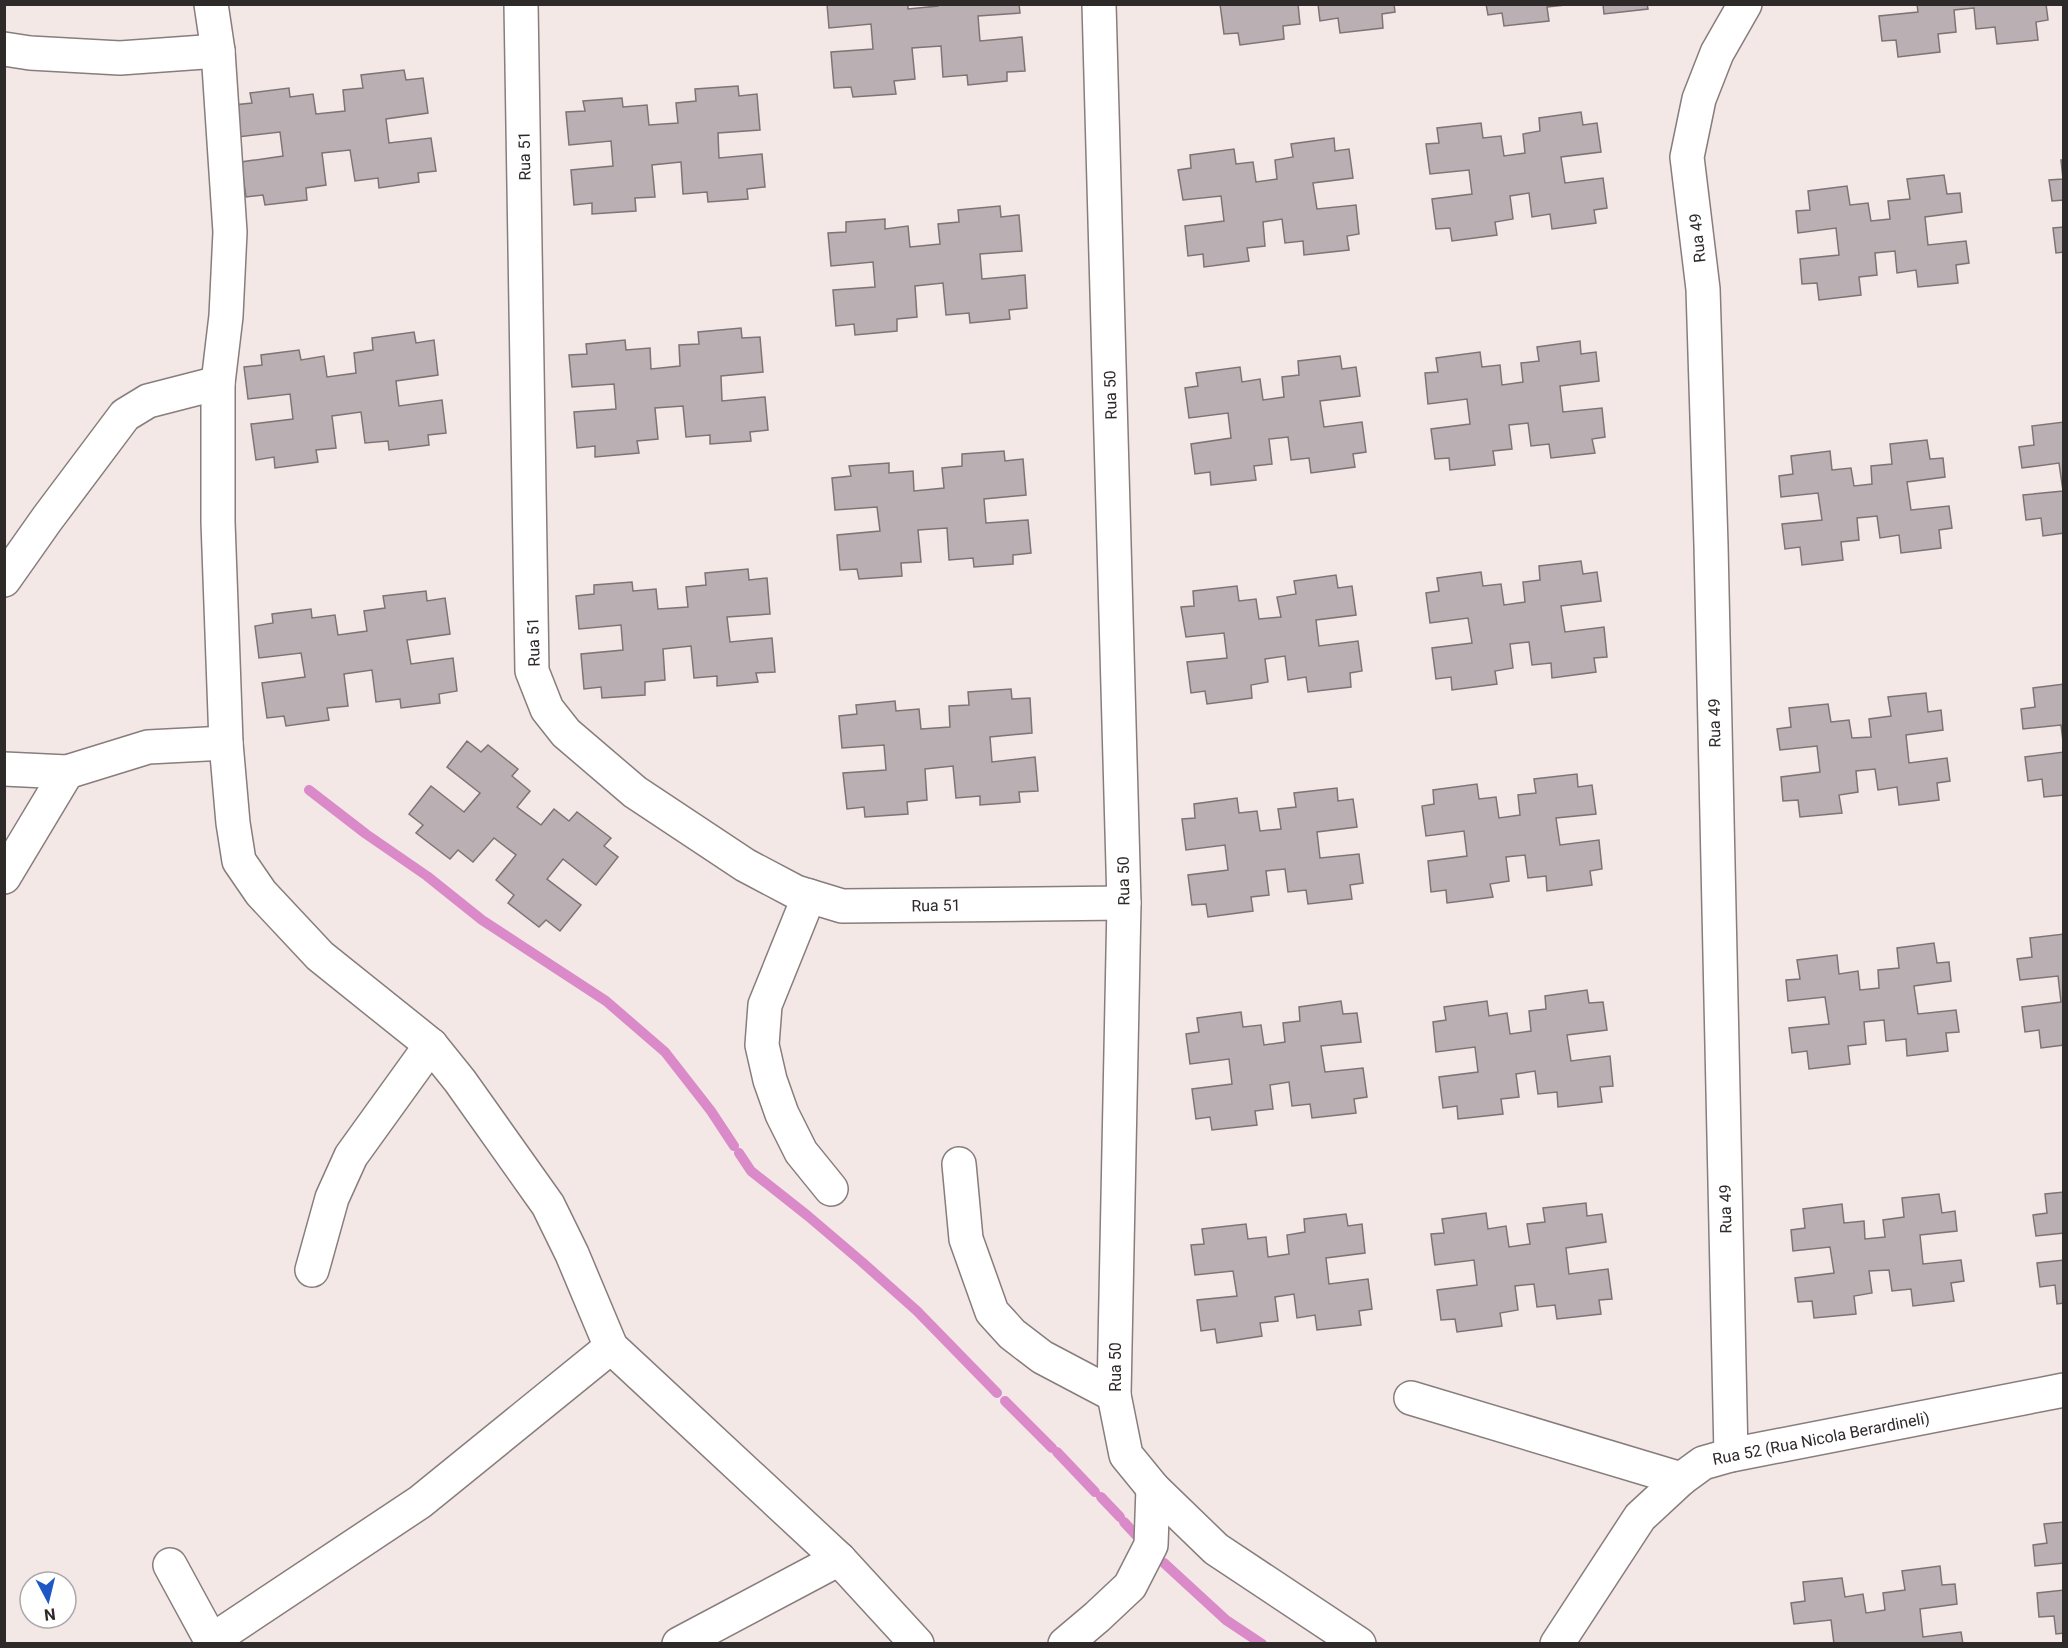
<svg xmlns="http://www.w3.org/2000/svg" width="2068" height="1648" viewBox="0 0 2068 1648" font-family="Roboto,sans-serif">
  <rect width="100%" height="100%" fill="#f4e8e7"/>
  <g fill="none" stroke-linecap="round" stroke-linejoin="round">
    <g stroke="#da8ac8" stroke-width="10">
      <polyline points="309,790 366,834 427,876 482,920 606,1001 665,1052 711,1111 734,1146"/>
      <polyline points="739,1153 751,1171 808,1216 862,1262 917,1311 997,1393"/>
      <polyline points="1005,1401 1052,1448"/>
      <polyline points="1057,1452 1095,1492"/>
      <polyline points="1101,1497 1120,1517"/>
      <polyline points="1124,1522 1136,1535"/>
      <polyline points="1164,1563 1226,1620 1262,1644"/>
    </g>
  </g>
  <g fill="#baafb2" stroke="#7e7476" stroke-width="1.5">
    <polygon points="827,4 908,4 908,9 938,6 938,4 1019,4 1020,13 978,16 980,41 1022,37 1025,71 1007,72 1007,81 968,85 967,75 943,77 941,46 912,48 915,79 894,81 896,94 853,97 851,87 834,88 831,52 873,49 871,24 829,28"/>
    <polygon points="1220,4 1298,4 1300,24 1283,26 1284,39 1240,45 1238,33 1224,34"/>
    <polygon points="1318,4 1394,4 1395,12 1382,14 1383,28 1340,33 1338,18 1320,21"/>
    <polygon points="1486,4 1565,4 1565,5 1547,7 1549,21 1504,26 1502,13 1488,15"/>
    <polygon points="1603,4 1647,4 1648,9 1604,14"/>
    <polygon points="1917,4 2046,4 2048,20 2036,22 2038,40 1997,44 1995,27 1976,29 1974,8 1954,10 1956,32 1938,34 1940,52 1898,57 1896,40 1882,41 1879,16 1918,12"/>
    <polygon points="404,70 406,80 423,78 428,113 386,119 389,143 431,138 436,171 418,173 419,182 379,188 378,178 355,181 350,150 322,153 326,185 306,188 307,200 265,205 263,195 246,197 241,162 283,156 280,132 238,137 233,105 252,103 250,93 289,88 290,97 313,94 316,114 345,111 343,90 363,88 361,75"/>
    <polygon points="738,86 739,96 757,94 760,130 718,133 719,158 762,154 765,187 747,189 748,199 708,202 707,192 683,194 681,162 652,165 655,197 635,198 636,211 592,214 592,203 574,205 571,170 613,166 611,141 569,145 566,112 585,111 583,101 622,98 623,107 647,105 649,125 678,123 676,103 696,101 695,89"/>
    <polygon points="1581,112 1583,125 1597,123 1601,152 1561,157 1565,183 1603,178 1607,208 1594,210 1596,223 1552,229 1550,214 1532,217 1529,193 1510,196 1513,219 1495,222 1497,235 1452,241 1450,228 1436,229 1432,199 1472,194 1469,170 1430,174 1426,144 1439,143 1437,128 1481,123 1483,138 1501,136 1504,156 1525,153 1523,134 1540,131 1539,118"/>
    <polygon points="1334,138 1335,151 1349,149 1353,178 1313,183 1317,209 1356,205 1359,234 1347,236 1349,250 1304,255 1303,241 1285,243 1282,219 1263,222 1265,246 1247,248 1249,261 1204,267 1203,254 1188,256 1185,226 1224,221 1221,196 1183,200 1178,170 1191,168 1190,155 1234,149 1236,164 1253,162 1256,182 1277,179 1275,160 1293,157 1291,144"/>
    <polygon points="2061,160 2064,160 2064,200 2052,201 2049,180 2063,179"/>
    <polygon points="1944,175 1947,194 1960,193 1962,212 1925,217 1928,245 1966,241 1969,263 1956,265 1958,283 1918,287 1916,270 1897,273 1895,251 1875,253 1877,275 1859,277 1861,295 1819,300 1817,283 1802,284 1800,259 1839,255 1836,228 1798,233 1796,211 1810,210 1808,191 1847,186 1850,205 1868,203 1871,221 1890,219 1888,201 1910,199 1907,179"/>
    <polygon points="1000,206 1001,217 1019,215 1022,251 980,254 982,279 1025,275 1027,308 1009,310 1010,319 970,323 969,313 946,315 943,283 915,286 917,317 897,319 897,331 855,335 854,324 836,326 833,290 875,287 873,262 831,266 828,233 846,232 846,222 885,219 885,229 908,226 910,247 940,244 938,224 959,222 958,210"/>
    <polygon points="2064,227 2064,252 2056,253 2053,228"/>
    <polygon points="741,328 742,338 760,337 763,372 721,376 722,401 765,397 768,430 750,432 751,441 710,444 710,435 686,437 683,406 655,408 658,439 637,441 639,453 595,457 595,446 577,448 574,412 616,409 614,384 572,387 569,355 587,354 586,344 625,340 626,350 650,348 651,369 680,366 679,345 699,344 698,332"/>
    <polygon points="414,332 416,343 434,340 438,375 396,381 399,406 442,400 446,433 428,435 429,445 389,450 388,441 365,443 361,412 332,416 336,448 316,450 318,462 275,468 274,457 256,460 251,424 293,419 290,394 248,399 244,367 262,365 261,355 299,350 301,360 324,356 327,377 356,373 354,353 373,350 372,338"/>
    <polygon points="1580,341 1581,354 1596,352 1599,381 1560,386 1563,412 1602,408 1605,437 1592,439 1595,453 1551,458 1549,444 1531,446 1528,423 1509,425 1512,449 1493,451 1495,465 1450,470 1449,458 1435,459 1431,429 1470,424 1467,399 1428,404 1425,373 1438,372 1436,358 1480,352 1482,367 1500,365 1502,385 1523,382 1521,363 1539,361 1537,347"/>
    <polygon points="1340,356 1342,369 1356,367 1360,396 1320,401 1324,427 1362,422 1366,452 1353,454 1355,467 1311,473 1309,458 1291,460 1288,437 1269,439 1272,464 1254,466 1256,480 1211,485 1210,472 1195,474 1191,444 1231,438 1228,413 1189,418 1185,388 1198,386 1196,373 1240,367 1242,382 1260,379 1263,400 1284,397 1282,377 1299,375 1298,361"/>
    <polygon points="2064,422 2064,533 2043,536 2041,518 2026,520 2023,495 2063,491 2059,463 2022,468 2019,447 2034,445 2032,426"/>
    <polygon points="1927,440 1930,459 1943,458 1945,477 1907,482 1911,510 1949,506 1952,528 1939,530 1941,548 1901,553 1899,535 1880,538 1877,516 1857,518 1859,540 1841,542 1843,560 1802,565 1800,547 1785,549 1782,524 1822,520 1818,493 1781,497 1779,476 1793,474 1791,456 1830,451 1832,470 1851,468 1854,486 1872,484 1871,466 1892,464 1890,444"/>
    <polygon points="1004,451 1005,461 1023,459 1026,495 984,499 986,523 1028,520 1031,553 1013,555 1013,564 974,567 973,558 949,560 947,528 918,530 921,562 901,563 902,576 859,579 857,569 840,570 837,535 880,531 877,507 835,510 832,478 851,476 849,466 889,463 889,473 913,471 914,491 944,488 942,468 962,466 962,454"/>
    <polygon points="1581,561 1583,574 1597,572 1601,601 1561,606 1565,632 1604,627 1607,657 1594,658 1596,672 1552,678 1551,663 1532,665 1529,642 1510,644 1513,668 1495,671 1497,684 1452,690 1451,677 1436,679 1432,648 1472,643 1468,618 1430,623 1426,593 1439,591 1437,578 1481,572 1483,586 1501,584 1504,605 1525,602 1523,582 1540,580 1539,566"/>
    <polygon points="748,569 749,580 767,578 770,614 727,617 730,642 772,638 775,672 756,673 758,682 717,686 717,676 694,678 691,646 663,649 665,680 645,682 645,695 602,698 601,687 584,689 581,654 623,650 621,625 579,629 576,596 594,594 594,585 632,582 633,591 656,589 658,609 688,607 686,587 706,585 705,573"/>
    <polygon points="1336,575 1338,588 1352,586 1356,615 1316,620 1319,646 1358,641 1362,671 1350,673 1351,687 1308,692 1306,677 1288,680 1285,656 1265,659 1268,682 1251,685 1252,698 1207,704 1205,691 1191,693 1187,662 1227,658 1224,633 1186,637 1181,607 1194,606 1193,591 1237,586 1239,601 1256,599 1259,619 1281,617 1277,597 1296,594 1294,581"/>
    <polygon points="426,591 427,601 445,598 450,634 407,640 411,664 453,658 457,691 439,694 440,703 401,708 400,699 376,702 372,670 344,674 348,706 327,708 329,720 286,726 284,716 267,718 262,683 305,677 301,653 259,658 255,626 273,623 272,614 311,609 312,618 335,615 338,635 367,631 364,611 385,608 383,596"/>
    <polygon points="2064,684 2064,750 2061,725 2023,729 2021,709 2035,707 2033,688"/>
    <polygon points="1011,689 1012,699 1030,698 1032,733 990,737 992,762 1035,757 1038,791 1019,792 1020,802 980,805 980,796 956,798 953,766 925,769 927,800 907,802 908,814 865,817 864,807 847,809 843,773 886,770 884,745 842,748 839,716 857,714 856,705 895,701 896,711 919,709 921,729 950,727 949,706 969,705 968,692"/>
    <polygon points="1926,693 1928,712 1941,710 1943,730 1906,735 1909,763 1947,758 1950,781 1937,783 1939,800 1899,805 1897,787 1878,790 1875,769 1856,771 1858,792 1839,795 1842,813 1800,817 1798,800 1783,801 1781,777 1820,772 1817,746 1780,750 1777,729 1791,727 1789,708 1828,704 1831,722 1849,720 1852,738 1871,737 1869,719 1891,716 1888,697"/>
    <polygon points="467,741 481,752 488,745 518,769 512,776 530,791 517,807 541,825 554,809 569,821 577,812 611,838 604,846 618,857 596,885 563,859 547,879 581,905 560,931 546,920 539,927 508,903 514,895 496,880 516,855 494,838 473,862 458,850 450,859 416,833 423,825 409,814 431,786 464,812 480,793 447,767"/>
    <polygon points="2064,752 2064,795 2044,797 2042,779 2028,781 2025,757"/>
    <polygon points="1577,774 1578,787 1592,785 1596,814 1556,818 1560,845 1599,840 1602,869 1590,871 1592,885 1547,891 1546,876 1528,878 1525,855 1506,857 1509,881 1490,884 1493,897 1447,903 1446,890 1431,892 1428,861 1467,856 1464,831 1426,836 1422,806 1434,804 1433,790 1477,784 1479,799 1496,797 1499,818 1520,815 1518,795 1536,793 1534,779"/>
    <polygon points="1337,788 1338,801 1353,799 1357,827 1317,832 1320,858 1359,854 1363,883 1350,885 1352,899 1308,904 1306,890 1288,892 1285,869 1266,871 1269,895 1251,897 1253,911 1208,917 1206,904 1192,905 1188,875 1228,870 1225,845 1186,850 1182,819 1195,818 1194,804 1237,798 1239,813 1257,811 1260,831 1281,829 1278,809 1296,807 1294,793"/>
    <polygon points="2064,934 2064,1045 2041,1048 2039,1030 2025,1032 2022,1007 2061,1002 2058,976 2020,980 2017,959 2032,957 2030,938"/>
    <polygon points="1934,943 1937,963 1949,962 1951,981 1914,986 1918,1014 1956,1010 1959,1032 1946,1033 1948,1051 1907,1056 1906,1039 1886,1041 1884,1020 1864,1022 1866,1044 1848,1046 1850,1064 1809,1069 1807,1051 1792,1053 1789,1028 1829,1024 1825,997 1788,1001 1786,980 1800,979 1797,960 1837,955 1839,974 1858,971 1860,990 1879,988 1878,970 1899,968 1897,948"/>
    <polygon points="1587,990 1589,1003 1603,1002 1607,1030 1567,1035 1571,1061 1610,1056 1613,1086 1600,1087 1602,1102 1558,1107 1557,1092 1538,1094 1535,1071 1516,1074 1519,1097 1501,1099 1503,1114 1458,1119 1457,1106 1443,1108 1439,1077 1478,1072 1475,1047 1436,1052 1433,1022 1446,1020 1444,1007 1487,1001 1489,1016 1507,1013 1510,1034 1531,1031 1529,1011 1546,1009 1545,996"/>
    <polygon points="1341,1001 1343,1014 1357,1013 1361,1042 1321,1046 1325,1072 1363,1068 1367,1097 1354,1099 1356,1113 1312,1118 1310,1104 1292,1106 1289,1082 1270,1085 1273,1109 1255,1111 1257,1125 1212,1130 1210,1117 1196,1119 1192,1089 1232,1084 1229,1059 1190,1064 1186,1034 1199,1032 1197,1018 1241,1012 1243,1027 1261,1025 1264,1045 1285,1042 1283,1023 1300,1021 1299,1007"/>
    <polygon points="2064,1192 2064,1233 2036,1236 2033,1215 2047,1213 2045,1194"/>
    <polygon points="1939,1194 1942,1213 1955,1211 1957,1231 1920,1235 1923,1264 1961,1260 1964,1281 1951,1283 1954,1301 1913,1306 1911,1289 1892,1291 1889,1270 1869,1271 1872,1293 1854,1296 1856,1314 1814,1318 1812,1301 1798,1302 1795,1278 1834,1273 1830,1247 1793,1251 1791,1230 1805,1228 1803,1209 1842,1204 1844,1223 1864,1221 1865,1239 1885,1237 1883,1220 1904,1217 1902,1198"/>
    <polygon points="1586,1203 1587,1216 1602,1214 1606,1242 1566,1248 1569,1274 1608,1269 1612,1299 1599,1300 1601,1314 1557,1319 1555,1305 1537,1307 1534,1284 1515,1286 1518,1310 1500,1313 1502,1326 1457,1332 1455,1319 1441,1320 1437,1290 1477,1285 1474,1260 1435,1265 1431,1234 1444,1233 1442,1219 1486,1213 1488,1229 1506,1226 1509,1247 1530,1244 1527,1224 1545,1222 1543,1208"/>
    <polygon points="1346,1214 1348,1226 1362,1224 1365,1253 1326,1258 1329,1284 1368,1279 1372,1309 1359,1311 1361,1325 1317,1330 1315,1315 1297,1318 1294,1294 1275,1297 1278,1321 1260,1323 1262,1336 1217,1343 1215,1329 1201,1331 1197,1300 1237,1296 1233,1271 1195,1275 1191,1245 1204,1244 1202,1229 1246,1224 1248,1239 1266,1237 1268,1257 1289,1254 1287,1235 1305,1232 1304,1219"/>
    <polygon points="2064,1260 2064,1303 2057,1304 2055,1285 2040,1287 2037,1263"/>
    <polygon points="2064,1522 2064,1563 2035,1566 2033,1545 2047,1543 2044,1524"/>
    <polygon points="1940,1566 1942,1585 1955,1584 1957,1604 1920,1609 1923,1637 1961,1632 1963,1644 1834,1644 1831,1620 1794,1624 1791,1603 1805,1601 1803,1582 1842,1578 1845,1597 1863,1594 1866,1613 1885,1610 1883,1593 1905,1590 1902,1571"/>
    <polygon points="2064,1590 2064,1633 2056,1634 2054,1616 2039,1617 2037,1593"/>
  </g>
  <g fill="none" stroke-linecap="round" stroke-linejoin="round">
    <g stroke="#877d7c" stroke-width="36">
      <g id="minor">
        <polyline points="211,4 218,51 230,232 226,316 218,383 218,522 226,743 233,823 239,861 261,893 320,956 431,1045 460,1081 548,1205 572,1254 611,1347 839,1559 917,1644"/>
        <polyline points="521,4 532,671 547,709 566,733 635,792 745,865 796,892 842,906 1124,903"/>
        <polyline points="1099,4 1124,903 1114,1395 1126,1455 1153,1488 1216,1549 1359,1644"/>
        <polyline points="4,49 30,53 120,58 218,51"/>
        <polyline points="4,580 47,519 125,415 148,401 218,383"/>
        <polyline points="4,769 67,772 148,747 226,743"/>
        <polyline points="4,877 67,772"/>
        <polyline points="809,896 765,1005 762,1045 770,1080 782,1114 801,1152 831,1189"/>
        <polyline points="959,1164 966,1239 992,1312 1012,1334 1042,1357 1114,1395"/>
        <polyline points="312,1270 332,1198 351,1156 431,1045"/>
        <polyline points="1411,1398 1681,1479"/>
        <polyline points="1731,1455 1711,545 1703,289 1687,157 1699,99 1717,53 1745,4"/>
        <polyline points="170,1565 213,1644"/>
        <polyline points="211,1641 420,1502 611,1347"/>
        <polyline points="679,1644 839,1559"/>
        <polyline points="1065,1644 1097,1617 1130,1586 1151,1545 1153,1488"/>
        <polyline points="1557,1644 1640,1517 1681,1479 1703,1463 1731,1455 2064,1390"/>
      </g>
    </g>
    <use href="#minor" stroke="#fff" stroke-width="33"/>
  </g>
  <g text-anchor="middle" stroke-width="4.5" stroke-linejoin="round" paint-order="stroke">
    <g font-size="16" fill="#2e2a29" stroke="#fff">
      <text transform="translate(524 156) rotate(-91)" y="6">Rua 51</text>
      <text transform="translate(1697 238) rotate(-96)" y="6">Rua 49</text>
      <text transform="translate(1110 395) rotate(-92)" y="6">Rua 50</text>
      <text transform="translate(533 642) rotate(-92)" y="6">Rua 51</text>
      <text transform="translate(1714 723) rotate(-91)" y="6">Rua 49</text>
      <text transform="translate(1123 881) rotate(-91)" y="6">Rua 50</text>
      <text transform="translate(936 905) rotate(-1)" y="6">Rua 51</text>
      <text transform="translate(1725 1209) rotate(-91)" y="6">Rua 49</text>
      <text transform="translate(1115 1367) rotate(-90)" y="6">Rua 50</text>
      <text transform="translate(1821 1438) rotate(-11)" y="6">Rua 52 (Rua Nicola Berardineli)</text>
    </g>
  </g>
  <rect width="2068" height="1648" fill="none" stroke="#2e2a29" stroke-width="12"/>
  <g transform="translate(48 1600) rotate(173)"><circle r="28" fill="#ffffff" stroke="#abaaa9" stroke-width="1.5"/>
  <path d="M0-4.5L10 22L0 15L-10 22Z" fill="#1d58c4"/>
  <text y="-9" font-size="16" font-weight="bold" text-anchor="middle" fill="#2e2a29">N</text>
  </g>
</svg>
